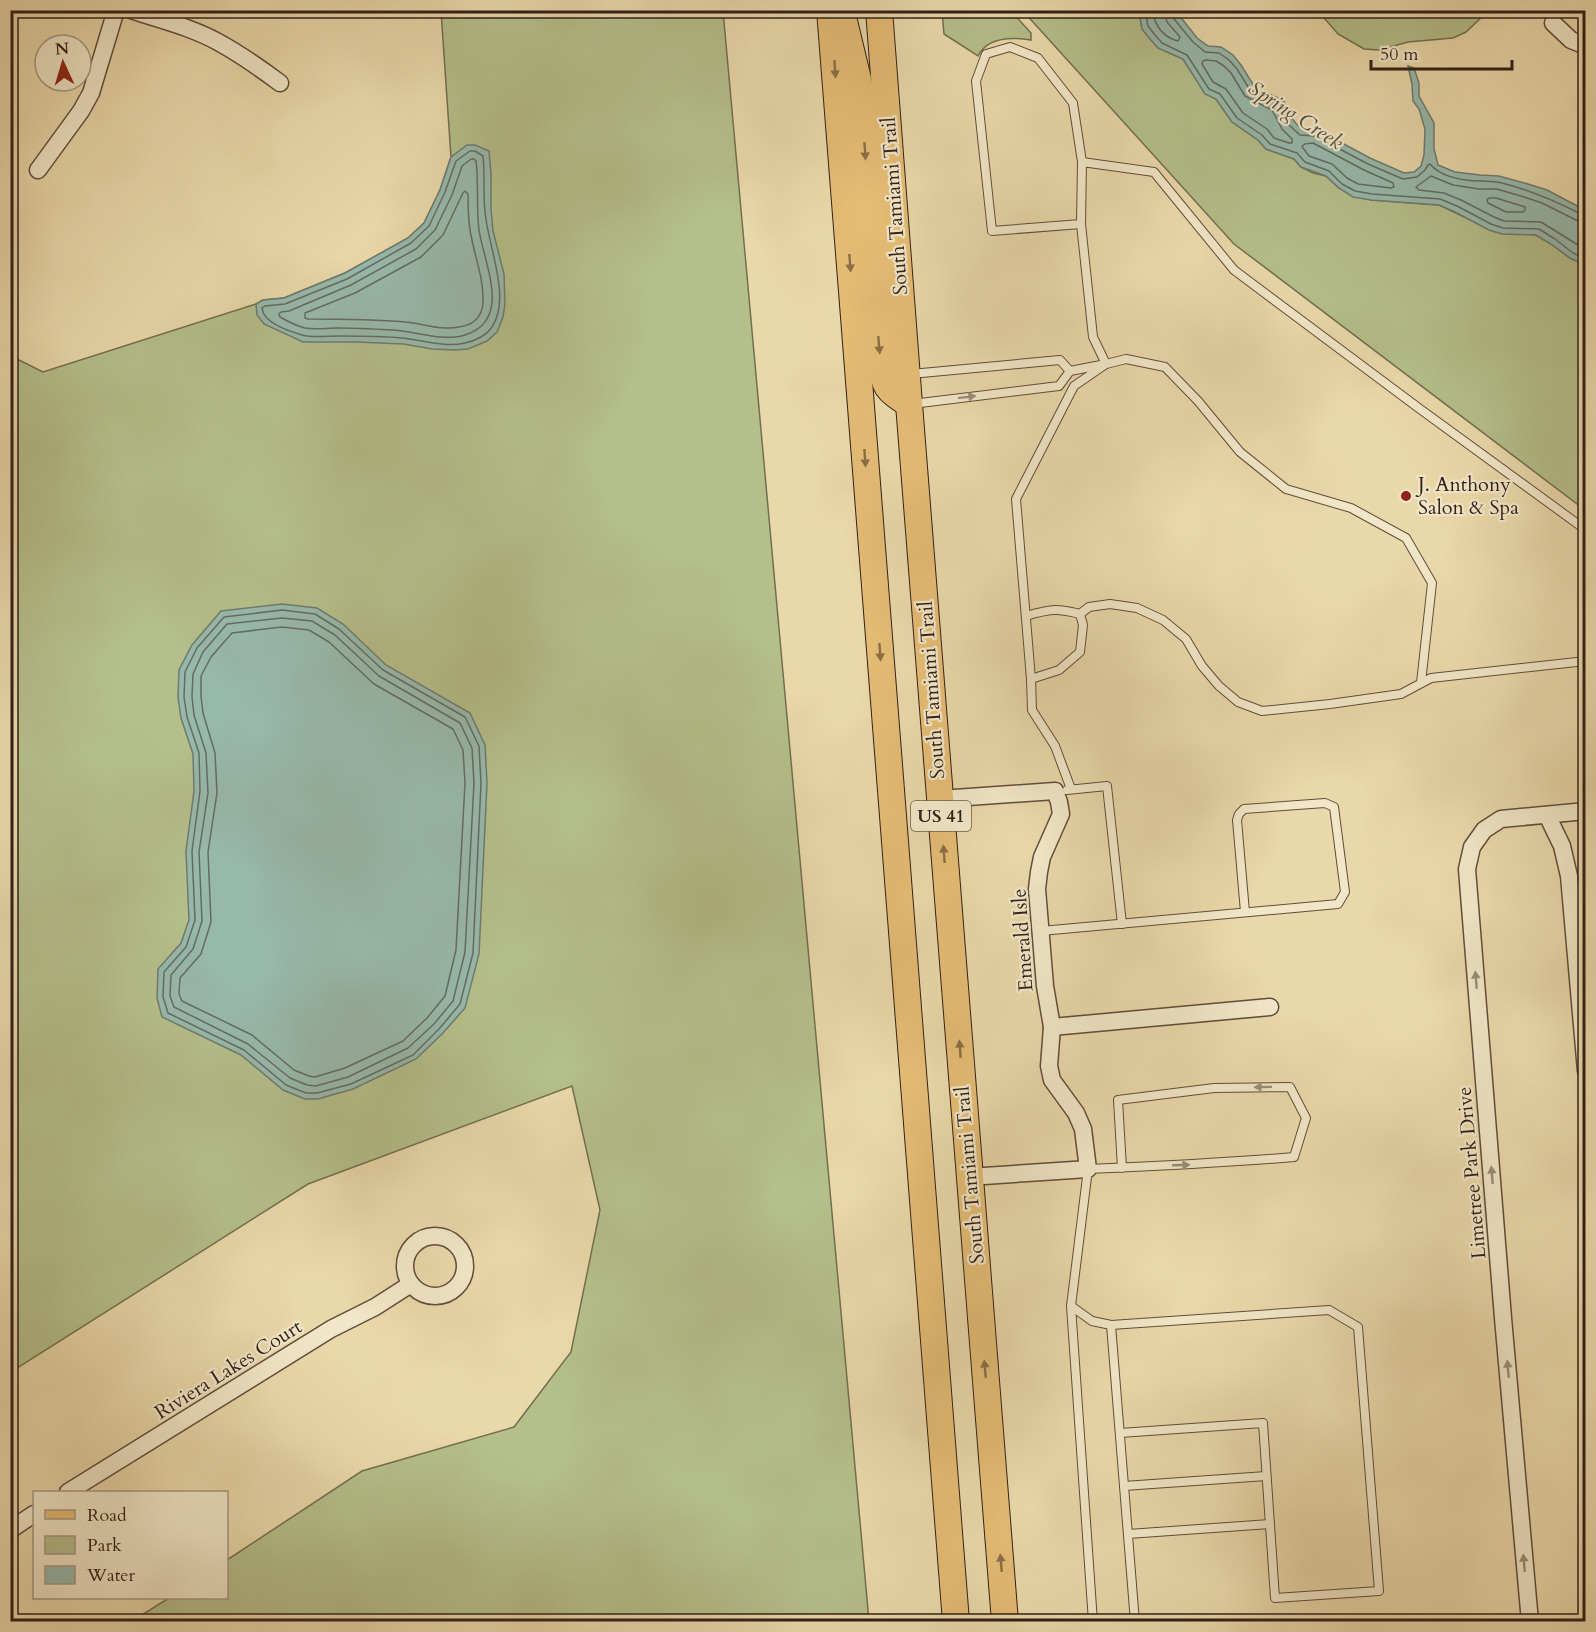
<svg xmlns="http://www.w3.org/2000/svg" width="1596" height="1632" viewBox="0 0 1596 1632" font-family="Cardo,serif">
  <rect width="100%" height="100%" fill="#e9d8a9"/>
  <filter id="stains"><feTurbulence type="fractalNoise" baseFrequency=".00333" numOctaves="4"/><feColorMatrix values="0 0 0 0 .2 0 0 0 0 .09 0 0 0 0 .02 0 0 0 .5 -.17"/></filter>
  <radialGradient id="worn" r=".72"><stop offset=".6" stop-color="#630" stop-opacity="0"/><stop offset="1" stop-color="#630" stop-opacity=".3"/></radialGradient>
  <g fill="#b4bf8a" stroke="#736f51" stroke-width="1.5">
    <polygon points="441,11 723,11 869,1621 132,1621 169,1598 226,1598 227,1560 362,1471 514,1427 571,1352 600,1210 572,1086 308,1184 11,1372 11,356 43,372 256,304 263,300 284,298 345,273 408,238 424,223 440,190 451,157"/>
    <path d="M942 11H1011L1031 33V40C1013 37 988 36 978 56L944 34Z"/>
    <polygon points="1023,11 1139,11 1142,29 1158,48 1183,59 1205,93 1216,99 1232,122 1258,140 1266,149 1294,159 1301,167 1313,173 1326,176 1339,188 1371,200 1439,205 1477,223 1536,235 1551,244 1570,258 1585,265 1585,510 1234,244"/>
    <polygon points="1318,11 1488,11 1466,32 1453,38 1408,42 1379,50 1364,49 1338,34"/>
  </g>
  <g fill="#97b9ac" stroke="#6f7b71" stroke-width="1.5">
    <path d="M1139 11H1177L1179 15 1197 38 1208 46 1221 47 1233 55 1241 65 1254 86 1284 101C1288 114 1293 122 1303 130L1316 129 1370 158 1404 173 1414 172 1421 166 1424 155 1425 129 1419 109 1413 101 1412 84 1408 66 1414 68 1419 83V96L1434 123V149L1438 165 1455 172 1480 175 1499 176 1528 184 1547 190 1585 210V265L1570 258 1551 244 1536 235 1502 234 1489 230 1455 212 1439 205 1371 200 1353 197 1339 188 1326 176 1301 167 1294 159 1266 149 1258 140 1232 122 1216 99 1205 94 1183 59 1158 48 1150 39 1142 29Z"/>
    <polygon points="467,145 475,145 489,151 491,173 491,209 493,231 504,274 505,304 503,317 497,332 487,341 468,349 455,350 432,349 404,344 356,342 303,342 264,324 257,315 256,304 263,300 284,298 345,273 408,238 424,223 440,190 451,157"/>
    <polygon points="282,604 317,608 343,624 386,665 470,713 485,745 487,783 479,954 465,1008 443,1033 416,1059 353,1089 318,1099 305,1099 283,1090 241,1055 162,1017 157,998 158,969 181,943 189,920 186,851 194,791 193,754 181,718 178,697 179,670 192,645 221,611"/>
  </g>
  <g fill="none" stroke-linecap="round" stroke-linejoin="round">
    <g stroke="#646c62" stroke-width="1.5">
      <polyline points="1145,10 1148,26 1155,35 1162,43 1187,55 1209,89 1220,94 1237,118 1262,135 1270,144 1297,153 1305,162 1329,171 1342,184 1355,191 1372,194 1440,199 1457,206 1491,224 1503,228 1539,229 1555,239 1573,253 1586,259"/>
      <path d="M1152 10C1155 26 1162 37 1178 41L1180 37 1167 22 1164 10"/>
      <path d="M1172 10 1174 19 1193 42 1205 52 1219 53 1229 60 1237 69 1250 90 1278 105 1289 125 1300 135 1315 136 1368 164 1403 179 1417 177 1425 170 1428 165 1430 164C1442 178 1465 181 1483 181 1489 182 1495 181 1502 183 1530 190 1555 201 1581 214L1586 215"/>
      <polygon points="1206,60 1216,61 1224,66 1231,73 1245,96 1272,110 1282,129 1292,139 1292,143 1289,143 1274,138 1267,129 1243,113 1226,89 1213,82 1202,64 1203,61"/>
      <polygon points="1313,143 1364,170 1393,183 1394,187 1391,188 1358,184 1347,178 1332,164 1309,156 1303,148 1302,146 1305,144"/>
      <path d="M470 151H475L483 156C485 175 483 193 485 211 487 244 512 297 492 327 487 335 475 341 465 343 445 348 423 340 402 338 381 336 359 336 338 336 327 336 313 338 302 335 289 331 263 323 262 308L265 306 285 304 347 279 411 243 429 226 445 192 456 161Z"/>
      <path d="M471 159H474L476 161C479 184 476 207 479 230 484 264 513 320 465 335 444 342 414 331 392 330 374 329 356 328 337 328 327 328 315 330 305 328 297 326 287 321 280 317L279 314 281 312 289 311 351 285 416 249 435 230 452 195 462 166Z"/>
      <path d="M465 191 468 194C468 208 468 222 471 235 475 258 484 279 483 303 482 317 473 325 459 327 441 331 422 323 405 322 372 319 340 319 308 319L305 318V313L355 293 421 257 443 235 463 193Z"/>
      <polygon points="1489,198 1496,198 1522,206 1525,207 1525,210 1523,212 1506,212 1488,203 1487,200"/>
      <polyline points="1586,223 1578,221 1542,203 1524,197 1497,189 1479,189 1453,185 1431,176 1416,187 1419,190 1444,193 1461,200 1494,217 1504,221 1541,222 1586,250"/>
      <polygon points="282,610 315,614 339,629 383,670 465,717 479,746 481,783 473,953 460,1004 439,1029 413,1055 351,1084 317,1093 306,1093 286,1085 244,1050 168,1013 163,997 164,972 186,947 195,920 192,851 200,791 199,753 187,717 184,697 185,672 197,648 224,617"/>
      <polygon points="282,618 312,621 335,635 379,676 460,723 472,748 474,783 465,952 453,1001 434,1024 408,1048 348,1077 316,1086 307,1085 290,1078 248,1044 174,1007 170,996 171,975 193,949 202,921 199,852 208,793 206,753 194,715 192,697 193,674 203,652 227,624"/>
      <polygon points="282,627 309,630 329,642 374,684 453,729 463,750 465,783 456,950 445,996 427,1018 403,1041 345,1068 315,1077 309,1076 294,1070 252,1035 182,1001 179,994 180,978 201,954 211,922 208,852 217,793 215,753 203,713 201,696 201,676 211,657 232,633"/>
    </g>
    <g stroke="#604d3c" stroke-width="10">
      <g id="service">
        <polygon points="1010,47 1038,58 1073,103 1082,162 1081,224 992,231 976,81 986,54"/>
        <polyline points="1082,162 1154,172 1234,270 1420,409 1586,530"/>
        <polyline points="911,374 1060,360 1070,371"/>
        <polyline points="912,404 1059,386 1070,371 1106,364 1093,337 1081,224"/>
        <path d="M1026 616C1050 609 1056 608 1080 614"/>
        <polyline points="1031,679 1016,499 1074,386 1106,364 1126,359 1165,367 1198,401 1240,452 1286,489 1351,508 1406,538 1432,583 1421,683"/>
        <polyline points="1071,789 1055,746 1032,710 1031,679 1059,670 1080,652 1083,625 1080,614 1089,607 1110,604 1137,608 1163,620 1186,639 1202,666 1219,686 1238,702 1262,711 1330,704 1401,694 1431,678 1586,661"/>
        <polyline points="1067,790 1107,786 1122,924"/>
        <polyline points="1041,931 1338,904 1345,892 1334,807 1325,803 1244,809 1239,814 1237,820 1245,912"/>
        <polyline points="1071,1306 1092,1321 1111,1325 1329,1310 1358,1327 1379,1591 1275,1598 1263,1423 1120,1433"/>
        <polyline points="1111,1325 1135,1622"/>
        <polyline points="1124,1486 1266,1476"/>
        <polyline points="1128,1534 1270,1524"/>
        <path d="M1093 1622 1071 1306 1088 1169C1157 1166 1225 1163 1294 1157L1306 1118 1290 1087 1214 1088 1118 1100 1122 1168"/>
      </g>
    </g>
    <g stroke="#604d3c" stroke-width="19">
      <g id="minor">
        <path d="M131 10C160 20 191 27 218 42 240 54 260 68 280 83"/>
        <polyline points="1553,23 1571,40 1586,46"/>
        <polyline points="38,170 81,111 91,93 116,10"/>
        <polyline points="940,799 1055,791 1059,802 1061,814 1042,857 1039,872 1037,889 1045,986 1052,1027 1049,1066 1052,1080 1076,1113 1083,1129 1088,1169 969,1177"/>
        <polyline points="1547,815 1562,846 1569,876 1586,1071"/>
        <polyline points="1052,1027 1270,1007"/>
        <circle cx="435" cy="1266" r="30"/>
        <polyline points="68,1492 331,1329 375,1307 411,1284"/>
        <polyline points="10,1530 34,1514"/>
        <polyline points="1530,1622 1503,1318 1467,869 1472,847 1484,830 1501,819 1586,811"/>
      </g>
    </g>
    <g stroke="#321f18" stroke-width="28">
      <g id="primary">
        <polyline points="830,10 956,1622"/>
        <polyline points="879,10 909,404 1005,1622"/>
        <path d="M843 17 861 92 880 358C885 387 884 388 909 404"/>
      </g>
    </g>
    <use href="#service" stroke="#f1e6c7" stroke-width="8"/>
    <use href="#minor" stroke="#f1e6c7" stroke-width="16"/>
    <use href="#primary" stroke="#e4bc74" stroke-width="26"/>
  </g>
  <defs><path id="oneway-solid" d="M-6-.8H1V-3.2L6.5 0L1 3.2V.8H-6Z" transform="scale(1.5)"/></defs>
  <g fill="#8b6e46">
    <use href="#oneway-solid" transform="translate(835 69) rotate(86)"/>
    <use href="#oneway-solid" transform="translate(865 151) rotate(86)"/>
    <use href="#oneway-solid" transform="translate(850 263) rotate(86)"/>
    <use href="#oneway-solid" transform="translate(879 345) rotate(85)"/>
    <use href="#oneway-solid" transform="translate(865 458) rotate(86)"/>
    <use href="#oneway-solid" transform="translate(880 652) rotate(86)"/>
    <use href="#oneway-solid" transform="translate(944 854) rotate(-94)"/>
    <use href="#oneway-solid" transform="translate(960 1049) rotate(-94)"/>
    <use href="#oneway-solid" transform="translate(985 1369) rotate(-95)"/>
    <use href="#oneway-solid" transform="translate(1001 1563) rotate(-95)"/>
  </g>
  <g fill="#9b8c78">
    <use href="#oneway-solid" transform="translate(967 397) rotate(-7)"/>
    <use href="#oneway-solid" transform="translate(1476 980) rotate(-95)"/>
    <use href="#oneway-solid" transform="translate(1263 1087) rotate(179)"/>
    <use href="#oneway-solid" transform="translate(1181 1165) rotate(-2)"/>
    <use href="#oneway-solid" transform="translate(1492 1175) rotate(-95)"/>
    <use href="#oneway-solid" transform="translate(1508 1369) rotate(-95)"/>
    <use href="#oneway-solid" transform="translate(1524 1563) rotate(-95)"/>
  </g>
  <circle fill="#8f2418" stroke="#f1e6c7" stroke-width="2" cx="1406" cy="496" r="6"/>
  <g text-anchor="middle" stroke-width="4.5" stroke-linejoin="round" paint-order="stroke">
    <rect fill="#f1e6c7" stroke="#6b5b4c" stroke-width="1.5" x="911" y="801" width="60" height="30" rx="4.5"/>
    <g font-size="18" font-weight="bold" fill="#321f18">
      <text x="941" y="822">US 41</text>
    </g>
    <g font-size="20" fill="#321f18" stroke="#f1e6c7">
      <text transform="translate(894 206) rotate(-94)" y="7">South Tamiami Trail</text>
      <text transform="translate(931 690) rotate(-94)" y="7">South Tamiami Trail</text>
      <text transform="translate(1022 940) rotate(-94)" y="7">Emerald Isle</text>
      <text transform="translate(1471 1173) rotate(-95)" y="7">Limetree Park Drive</text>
      <text transform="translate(969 1175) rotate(-95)" y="7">South Tamiami Trail</text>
      <text transform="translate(228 1369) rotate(-32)" y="7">Riviera Lakes Court</text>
    </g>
    <g font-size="20" fill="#321f18" stroke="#f1e6c7" text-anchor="start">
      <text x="1418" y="491">J. Anthony<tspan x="1418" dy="23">Salon &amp; Spa</tspan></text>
    </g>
    <g font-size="21" font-style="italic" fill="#504d44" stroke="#f1e6c7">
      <text transform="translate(1296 115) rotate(33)" y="7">Spring Creek</text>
    </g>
  </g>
  <rect width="1596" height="1632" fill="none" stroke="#e9d8a9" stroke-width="36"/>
  <rect x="12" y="12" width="1572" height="1608" fill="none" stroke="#321f18" stroke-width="3"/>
  <rect x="18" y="18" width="1560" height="1596" fill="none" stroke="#321f18" stroke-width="1.5"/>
  <rect x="33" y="1491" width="195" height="108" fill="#f1e6c7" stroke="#a59681" stroke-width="1.5"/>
  <rect x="45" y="1510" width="30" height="9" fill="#e4bc74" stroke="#a59681" stroke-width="1.5"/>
  <text x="87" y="1521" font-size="18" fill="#321f18">Road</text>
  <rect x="45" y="1536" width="30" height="18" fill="#b4bf8a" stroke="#a59681" stroke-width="1.5"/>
  <text x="87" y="1551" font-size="18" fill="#321f18">Park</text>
  <rect x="45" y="1566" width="30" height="18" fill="#97b9ac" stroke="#a59681" stroke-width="1.5"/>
  <text x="87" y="1581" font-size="18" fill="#321f18">Water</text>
  <g transform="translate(63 63) rotate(356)"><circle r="28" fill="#f1e6c7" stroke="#a59681" stroke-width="1.5"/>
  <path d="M0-4.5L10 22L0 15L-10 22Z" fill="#8f2418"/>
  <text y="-9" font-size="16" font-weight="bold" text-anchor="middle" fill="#321f18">N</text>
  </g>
  <path d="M1371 60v9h141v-9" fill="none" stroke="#321f18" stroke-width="3"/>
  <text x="1380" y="60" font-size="18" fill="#321f18" stroke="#f1e6c7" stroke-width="4.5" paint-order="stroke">50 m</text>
  <rect width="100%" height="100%" filter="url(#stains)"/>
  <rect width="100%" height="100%" fill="url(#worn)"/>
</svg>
